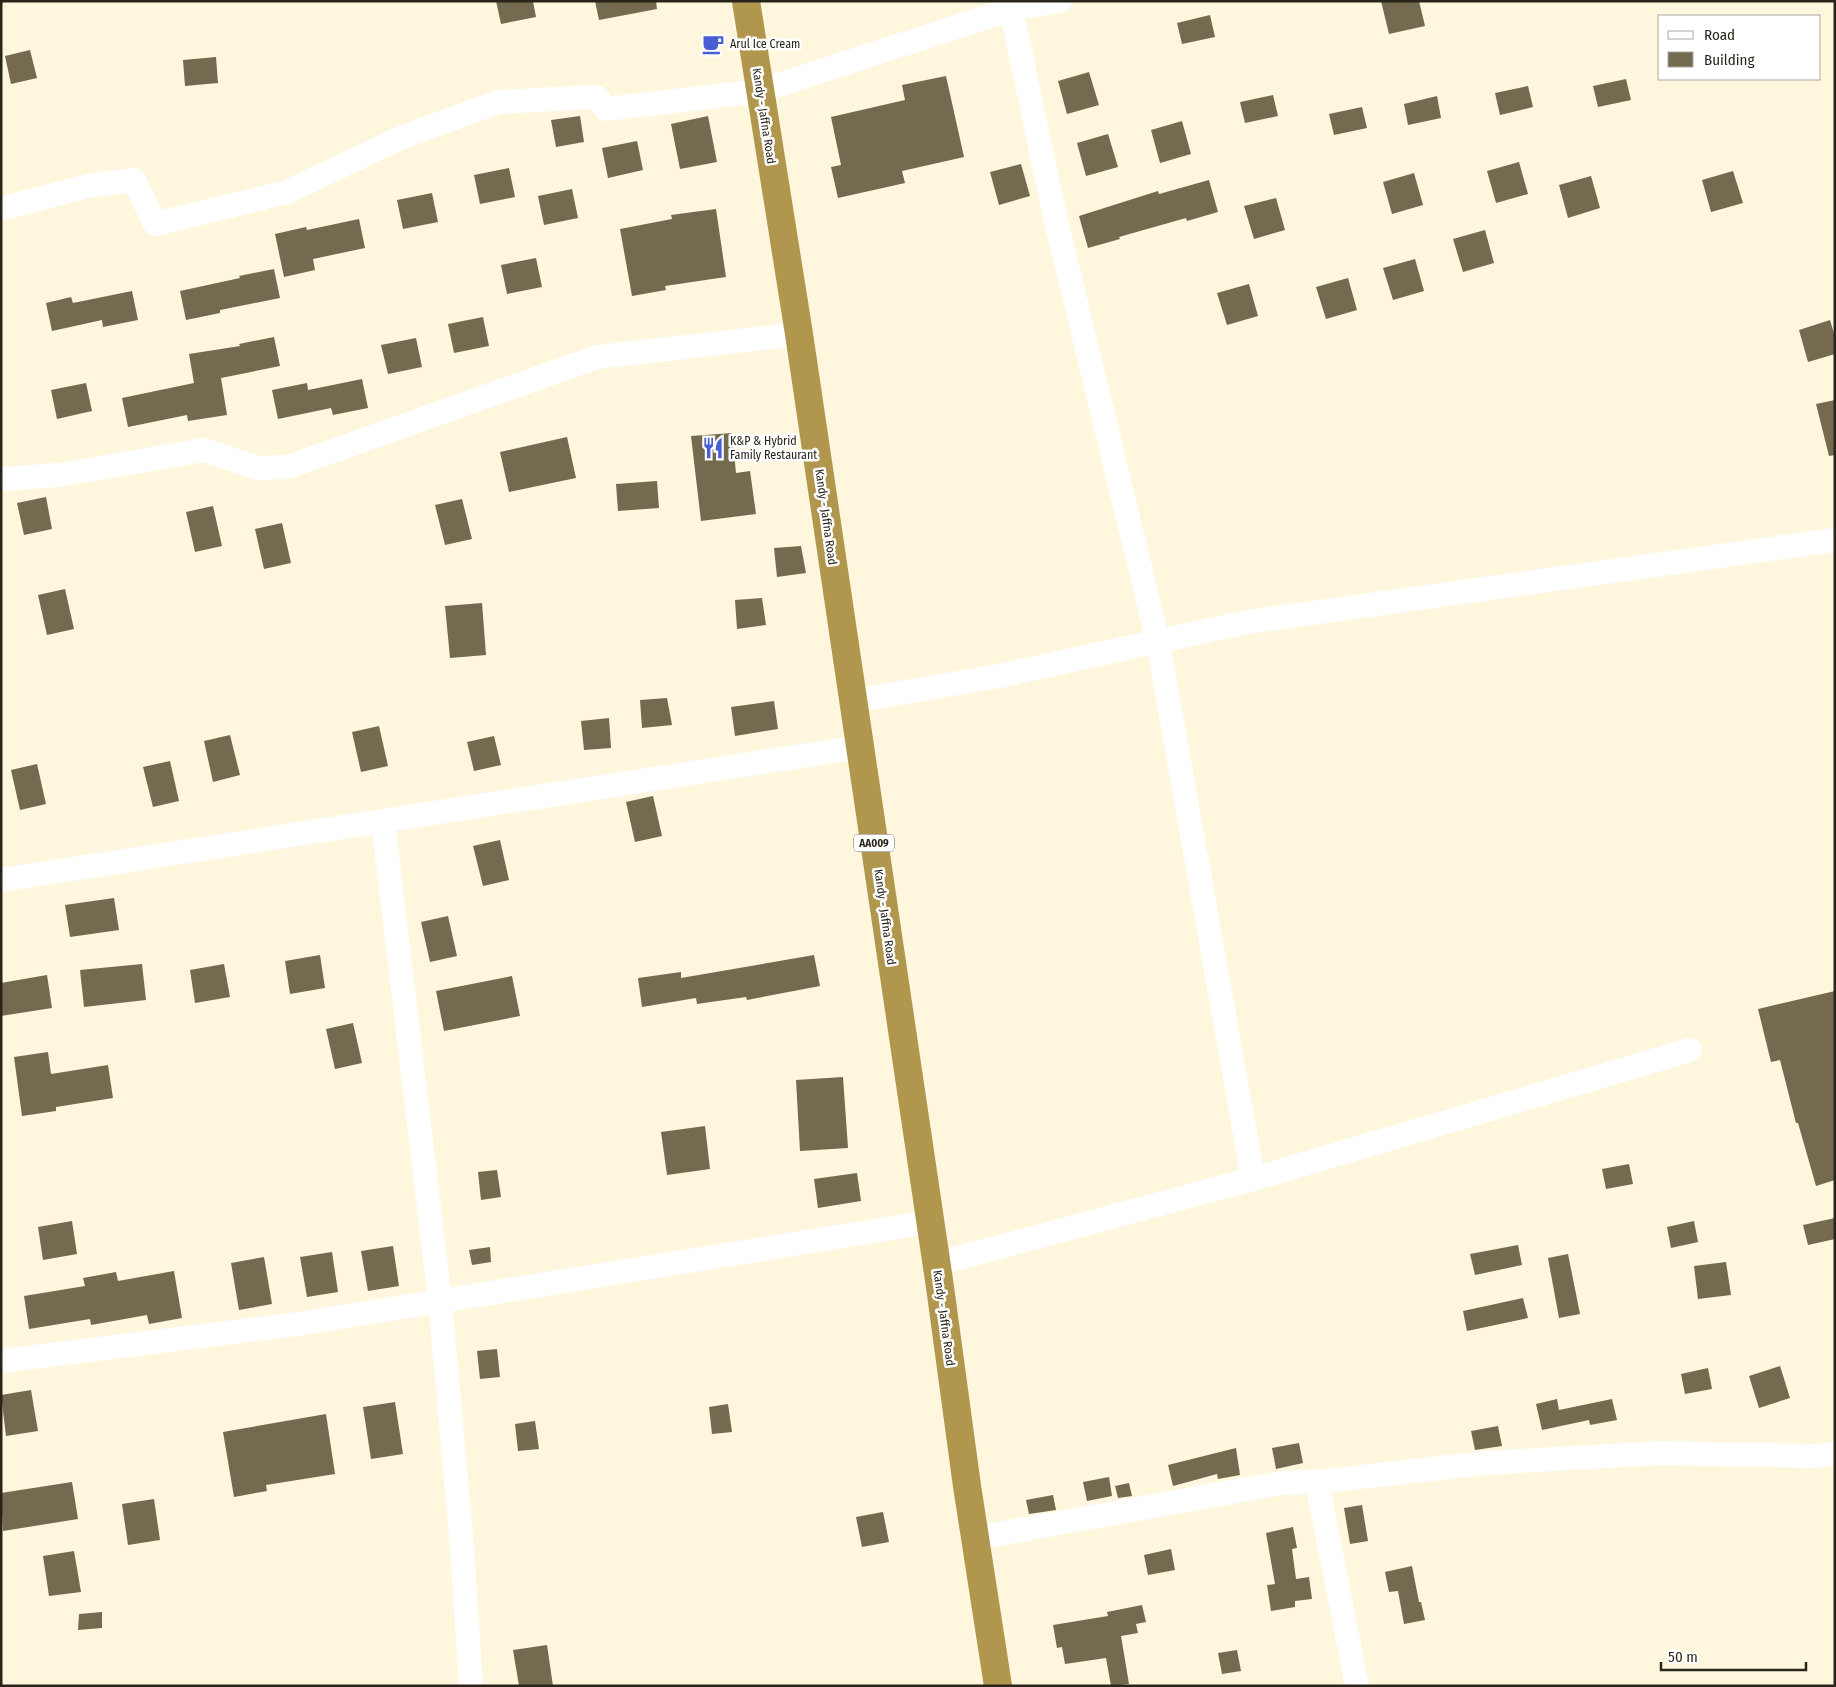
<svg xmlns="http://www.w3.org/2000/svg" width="1836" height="1687" viewBox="0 0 1836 1687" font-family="'Fira Sans Condensed',sans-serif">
  <rect width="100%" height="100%" fill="#fef6dd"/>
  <g fill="#736a4f">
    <polygon points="496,1 533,1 536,17 501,24"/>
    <polygon points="595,1 656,1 657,9 599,20"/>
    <polygon points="1381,1 1419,1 1425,26 1389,34"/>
    <polygon points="1210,15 1215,37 1182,44 1177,23"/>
    <polygon points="30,50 37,78 11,84 5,56"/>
    <polygon points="216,57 218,83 185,86 183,60"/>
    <polygon points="1089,72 1099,105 1067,114 1058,81"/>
    <polygon points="946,76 964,157 902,171 905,183 838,198 831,167 841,165 831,117 905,100 902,85"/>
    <polygon points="1626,79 1631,100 1598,107 1593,86"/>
    <polygon points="1528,86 1533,107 1500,115 1495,93"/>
    <polygon points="1273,95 1278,116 1245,123 1240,102"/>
    <polygon points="1437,96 1441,118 1408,125 1404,104"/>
    <polygon points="1362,107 1367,128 1334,135 1329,114"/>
    <polygon points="580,116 584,142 556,147 551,120"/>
    <polygon points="708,116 717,162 680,169 671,124"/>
    <polygon points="1182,121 1191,154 1160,163 1151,130"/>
    <polygon points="1108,134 1118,167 1086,176 1077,143"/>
    <polygon points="637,141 643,170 608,178 602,148"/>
    <polygon points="1519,162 1528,194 1496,203 1487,171"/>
    <polygon points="1021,164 1030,196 999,205 990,172"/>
    <polygon points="509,168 515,197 480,204 474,175"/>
    <polygon points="1733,171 1743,203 1711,212 1702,180"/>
    <polygon points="1414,173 1423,205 1392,214 1383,182"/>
    <polygon points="1591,176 1600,208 1568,218 1559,185"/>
    <polygon points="1209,180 1218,212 1187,221 1186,218 1119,237 1120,239 1088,248 1079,216 1158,191 1159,194"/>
    <polygon points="572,189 578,218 544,225 538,196"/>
    <polygon points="432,193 438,222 403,229 397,200"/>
    <polygon points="1276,198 1285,230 1254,239 1244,206"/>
    <polygon points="716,209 726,277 665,286 666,290 632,296 620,229 672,219 671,215"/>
    <polygon points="359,219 365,248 313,259 315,270 284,277 275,234 306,227 307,230"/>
    <polygon points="1485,230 1494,263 1463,272 1453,239"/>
    <polygon points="536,258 542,287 507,294 501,265"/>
    <polygon points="1415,259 1424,291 1393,300 1383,268"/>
    <polygon points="274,269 280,298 220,310 220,313 186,320 180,291 240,278 239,276"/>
    <polygon points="1348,278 1357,310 1326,319 1316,287"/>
    <polygon points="1249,284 1258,316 1227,325 1217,293"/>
    <polygon points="132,291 138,320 103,327 102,320 52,331 46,303 71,297 73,303"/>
    <polygon points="483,317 489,346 454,353 448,324"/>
    <polygon points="1830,320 1835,337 1835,354 1808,362 1799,330"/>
    <polygon points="274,337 280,366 221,378 227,415 188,421 187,415 128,427 122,398 194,383 189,354 240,346 239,344"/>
    <polygon points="416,338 422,367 388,374 381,345"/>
    <polygon points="362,379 368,408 333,415 331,408 278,419 272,390 307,383 308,390"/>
    <polygon points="86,383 92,411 57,419 51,390"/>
    <polygon points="1835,400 1835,455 1829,456 1816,404"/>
    <polygon points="732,433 736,473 750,471 756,514 701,521 691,436"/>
    <polygon points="567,437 576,478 509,492 500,452"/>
    <polygon points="657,481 659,508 618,511 616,484"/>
    <polygon points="46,497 52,529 24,535 17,503"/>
    <polygon points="462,499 472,539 445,545 435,505"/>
    <polygon points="213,506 222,546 195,552 186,512"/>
    <polygon points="282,523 291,563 264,569 255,529"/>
    <polygon points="801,546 806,573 777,577 774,548"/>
    <polygon points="65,589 74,629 47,635 38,595"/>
    <polygon points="762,598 766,625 737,629 735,600"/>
    <polygon points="482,603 486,655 450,658 445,606"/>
    <polygon points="667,698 672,725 642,728 640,700"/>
    <polygon points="774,701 778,729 735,736 731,707"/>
    <polygon points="609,718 611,748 584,750 581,721"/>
    <polygon points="379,726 388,766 361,772 352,732"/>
    <polygon points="230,735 240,775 213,782 204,741"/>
    <polygon points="494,736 501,765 474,771 467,742"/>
    <polygon points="170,761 179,801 153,807 143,767"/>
    <polygon points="37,764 46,804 20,810 11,770"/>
    <polygon points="653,796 662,836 635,842 626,802"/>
    <polygon points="500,840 509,880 483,886 473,846"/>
    <polygon points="114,898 119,930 70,937 65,905"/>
    <polygon points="448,916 457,956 430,962 421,922"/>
    <polygon points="320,955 325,988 290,994 285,961"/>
    <polygon points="814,955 820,986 747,1000 746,997 697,1004 696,998 642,1007 638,978 681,972 681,978"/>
    <polygon points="142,964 146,1000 84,1007 80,970"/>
    <polygon points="224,964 230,997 195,1003 190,970"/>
    <polygon points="47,975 52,1008 1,1016 1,983"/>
    <polygon points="512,976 520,1016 444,1031 436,991"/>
    <polygon points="1835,991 1835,1180 1816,1186 1798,1123 1796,1123 1780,1060 1771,1062 1758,1009"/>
    <polygon points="353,1023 362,1063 335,1069 326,1029"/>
    <polygon points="48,1052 51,1074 108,1065 113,1098 56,1107 56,1111 22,1116 14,1057"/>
    <polygon points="843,1077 848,1148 800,1151 796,1080"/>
    <polygon points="705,1126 710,1169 667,1175 661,1132"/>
    <polygon points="1629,1164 1633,1184 1606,1189 1602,1169"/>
    <polygon points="497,1170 501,1197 481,1200 478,1172"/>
    <polygon points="857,1173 861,1201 818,1208 814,1179"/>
    <polygon points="1835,1218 1835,1239 1808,1245 1803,1225"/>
    <polygon points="72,1221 77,1254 43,1260 38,1227"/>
    <polygon points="1694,1221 1698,1242 1671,1248 1667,1227"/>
    <polygon points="1518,1245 1522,1265 1475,1275 1470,1254"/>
    <polygon points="393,1246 399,1286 368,1291 361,1251"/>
    <polygon points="490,1247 491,1262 472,1265 469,1250"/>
    <polygon points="332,1252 338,1292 307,1297 300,1257"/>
    <polygon points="1568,1254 1580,1314 1559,1318 1548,1258"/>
    <polygon points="264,1257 272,1304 239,1310 231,1263"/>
    <polygon points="1726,1262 1731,1295 1698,1299 1694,1266"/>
    <polygon points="174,1271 182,1318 149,1324 147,1315 91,1325 90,1319 29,1329 24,1296 85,1286 83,1278 116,1272 118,1281"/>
    <polygon points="1523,1298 1528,1318 1467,1331 1463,1311"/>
    <polygon points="497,1349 500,1377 480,1379 477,1351"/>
    <polygon points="1780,1366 1790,1398 1759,1408 1749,1376"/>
    <polygon points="1708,1368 1712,1389 1685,1394 1681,1374"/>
    <polygon points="31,1390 38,1431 6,1436 1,1395"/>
    <polygon points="1557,1399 1559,1410 1612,1399 1617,1420 1590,1425 1589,1420 1542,1430 1536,1404"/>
    <polygon points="395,1402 403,1454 371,1459 363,1407"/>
    <polygon points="728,1404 732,1432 712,1434 709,1407"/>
    <polygon points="326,1414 335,1474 266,1485 267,1491 234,1497 223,1432"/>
    <polygon points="535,1421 539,1449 518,1451 515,1424"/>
    <polygon points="1498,1426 1502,1446 1475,1450 1471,1431"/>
    <polygon points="1299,1443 1303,1463 1276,1469 1272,1448"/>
    <polygon points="1236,1448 1240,1475 1218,1479 1217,1474 1173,1486 1168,1465"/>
    <polygon points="1109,1477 1112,1496 1087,1501 1083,1482"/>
    <polygon points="72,1482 78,1519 3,1531 1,1493"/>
    <polygon points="1129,1483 1132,1496 1118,1498 1115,1486"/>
    <polygon points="1053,1495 1056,1510 1029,1514 1026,1500"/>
    <polygon points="154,1499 160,1540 128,1545 122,1504"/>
    <polygon points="1362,1505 1368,1541 1350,1544 1344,1508"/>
    <polygon points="883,1512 889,1542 862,1547 856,1517"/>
    <polygon points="1293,1527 1297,1548 1292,1549 1296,1579 1309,1577 1312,1599 1295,1601 1295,1607 1271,1611 1267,1585 1275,1584 1266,1533"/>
    <polygon points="1171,1549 1175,1570 1148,1575 1144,1555"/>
    <polygon points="74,1551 81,1592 49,1596 43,1556"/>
    <polygon points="1412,1566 1419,1602 1421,1602 1425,1620 1404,1624 1398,1591 1389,1592 1385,1572"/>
    <polygon points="1142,1605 1146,1622 1136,1624 1138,1633 1121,1636 1129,1684 1111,1686 1106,1658 1065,1664 1062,1647 1057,1648 1053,1625 1108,1616 1107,1612"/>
    <polygon points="102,1612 102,1628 78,1630 79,1614"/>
    <polygon points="547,1645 553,1686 519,1686 513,1650"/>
    <polygon points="1237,1650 1241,1671 1222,1674 1218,1653"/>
  </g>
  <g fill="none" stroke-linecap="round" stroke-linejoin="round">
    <g stroke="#fff" stroke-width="24">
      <polyline points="1011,9 1056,221 1158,642 1253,1179"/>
      <polyline points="1,209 87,186 134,180 155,224 287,192 400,138 498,102 596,97 606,109 760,91 1011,9 1060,1"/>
      <polyline points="1,479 59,475 204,450 258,468 288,467 597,357 799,334"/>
      <polyline points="853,701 999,676 1247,622 1835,540"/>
      <polyline points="383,821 440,1301 462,1547 471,1686"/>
      <polyline points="1,880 860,747"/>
      <polyline points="936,1264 1253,1179 1690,1050"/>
      <polyline points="1,1361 298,1324 930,1222"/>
      <polyline points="1317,1482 1357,1686"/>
      <polyline points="976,1538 1281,1483 1317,1482 1484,1463 1661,1453 1817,1456 1835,1453"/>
    </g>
    <polyline stroke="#b1974e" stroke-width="28" points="746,1 799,334 940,1287 967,1486 998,1686"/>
  </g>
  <defs>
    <g id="cafe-bare" transform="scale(1.725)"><path d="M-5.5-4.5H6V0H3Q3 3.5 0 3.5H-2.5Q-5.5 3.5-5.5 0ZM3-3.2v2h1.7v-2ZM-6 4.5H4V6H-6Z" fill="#485fd3" stroke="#fff" stroke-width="2.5" paint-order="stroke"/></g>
    <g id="restaurant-bare" transform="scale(1.725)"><path d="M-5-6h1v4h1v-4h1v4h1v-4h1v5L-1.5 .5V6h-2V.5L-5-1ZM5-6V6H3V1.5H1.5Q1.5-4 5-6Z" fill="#485fd3" stroke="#fff" stroke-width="2.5" paint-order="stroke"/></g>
  </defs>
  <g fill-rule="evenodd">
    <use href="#cafe-bare" x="713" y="44"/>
    <use href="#restaurant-bare" x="713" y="448"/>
  </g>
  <g text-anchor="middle" stroke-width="5" stroke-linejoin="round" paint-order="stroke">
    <rect fill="#fff" stroke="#69665f" stroke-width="1" x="854" y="834.5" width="40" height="17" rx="4"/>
    <g font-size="11" font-weight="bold" fill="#29251a">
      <text x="874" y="847">AA009</text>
    </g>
    <g font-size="12" fill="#29251a" stroke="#fff" text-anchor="start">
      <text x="730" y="48">Arul Ice Cream</text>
      <text x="730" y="445">K&amp;P &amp; Hybrid<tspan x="730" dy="14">Family Restaurant</tspan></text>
    </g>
    <g font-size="12" fill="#29251a" stroke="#fff">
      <text transform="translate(764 116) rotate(81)" y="4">Kandy - Jaffna Road</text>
      <text transform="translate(826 517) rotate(82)" y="4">Kandy - Jaffna Road</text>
      <text transform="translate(885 917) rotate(82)" y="4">Kandy - Jaffna Road</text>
      <text transform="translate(944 1318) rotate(82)" y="4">Kandy - Jaffna Road</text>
    </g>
  </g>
  <rect width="1836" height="1687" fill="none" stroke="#29251a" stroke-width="5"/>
  <rect x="1658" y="15" width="162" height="65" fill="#ffffff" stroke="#a9a8a3"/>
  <rect x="1668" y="31" width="25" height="8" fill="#ffffff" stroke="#a9a8a3"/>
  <text x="1704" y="40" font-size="15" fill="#29251a">Road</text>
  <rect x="1668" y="52" width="25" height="15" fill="#736a4f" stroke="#a9a8a3"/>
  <text x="1704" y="65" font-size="15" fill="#29251a">Building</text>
  <path d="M1661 1662v8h145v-8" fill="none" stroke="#29251a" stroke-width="2.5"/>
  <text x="1668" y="1662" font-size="15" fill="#29251a" stroke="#ffffff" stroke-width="4" paint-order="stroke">50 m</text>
</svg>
